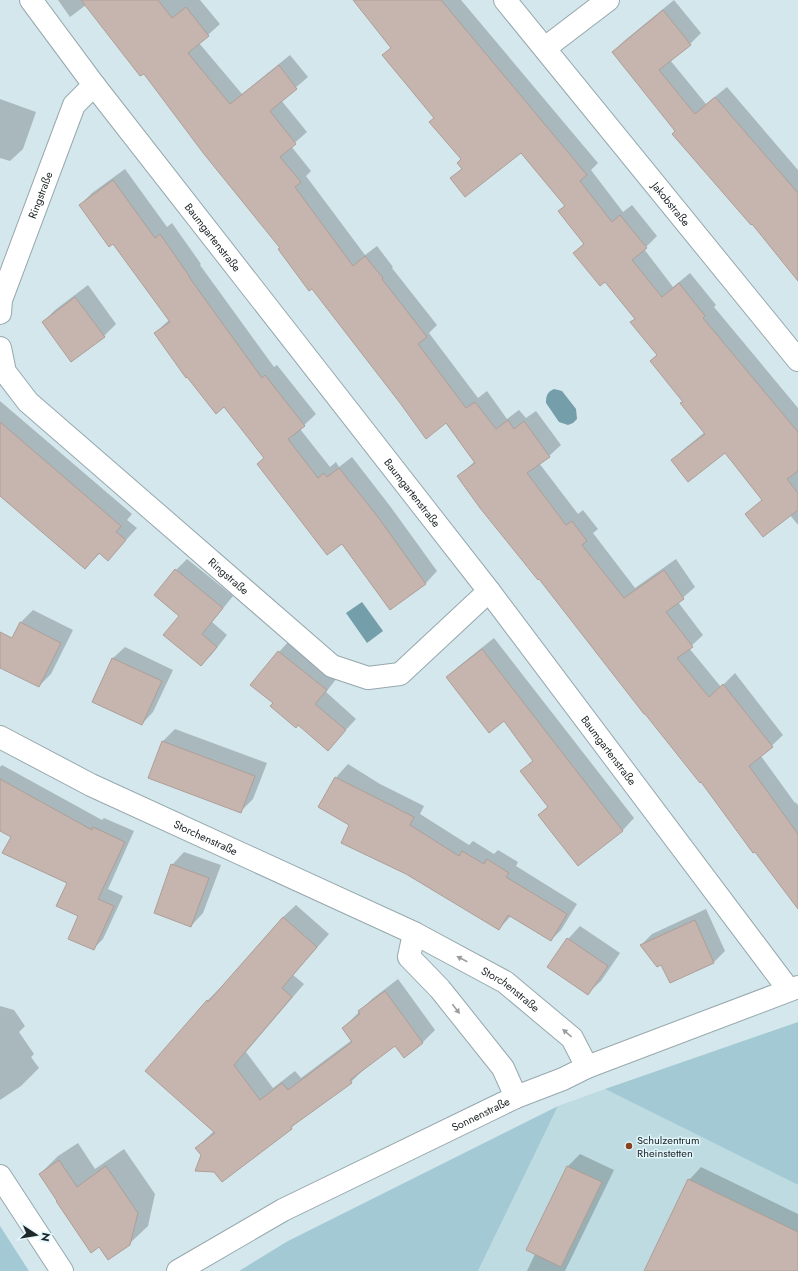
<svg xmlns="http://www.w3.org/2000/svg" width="798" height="1271" viewBox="0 0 798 1271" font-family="Jost,sans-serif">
  <rect width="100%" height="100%" fill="#d4e7ed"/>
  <polygon fill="#bfdbe2" points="605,1089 798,1185 798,1271 478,1271 558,1106"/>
  <g fill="#a3cad4">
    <polygon points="798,1022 798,1185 605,1089"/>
    <polygon points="558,1106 478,1271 239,1271 288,1241"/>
    <polygon points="0,1226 29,1271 0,1271"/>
  </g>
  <g fill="#749ea9">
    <path d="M554 389 562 391 576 409 577 419 573 423 568 425 559 422 546 403C546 396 547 392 554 389Z"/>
    <polygon points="362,602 383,631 367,643 346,613"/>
  </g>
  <g fill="#0003">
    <polygon points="58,0 200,0 220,24 199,43 242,94 290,55 308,77 281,100 307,132 291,146 311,171 306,176 365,255 377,246 393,267 392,268 437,325 429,333 478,398 487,391 507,419 519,410 526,418 536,411 561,445 549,456 539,463 578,514 583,510 598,529 593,533 635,588 676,559 695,587 678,602 703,635 689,648 721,687 735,673 783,735 761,756 795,803 795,802 798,805 798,907 702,780 458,477 475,461 446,422 282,247 144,72 86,5 70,17"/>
    <polygon points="355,0 461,0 598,163 591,170 623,212 632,205 657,236 644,249 673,287 690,273 716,305 714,307 798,408 798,525 790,515 746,514 763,499 726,452 673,460 684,449 705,432 684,401 658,355 636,318 605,280 575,253 584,243 559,211 565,205 521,152 452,178 462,168 462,159 435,117 384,55 392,47"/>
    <polygon points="674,0 701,33 690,44 670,60 706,104 727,87 798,170 798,279 676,131 613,52 624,41"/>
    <polygon points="0,99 36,112 23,149 10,161 0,158"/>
    <polygon points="125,169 167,227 172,223 201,264 200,265 274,367 277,365 316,414 300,429 330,467 336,462 339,467 352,457 390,506 437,571 426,583 390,609 342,543 258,464 265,457 224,406 155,333 169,320 114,242 80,205 92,193"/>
    <polygon points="88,285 116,324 104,336 43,322 55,310"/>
    <polygon points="0,401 132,514 127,520 137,528 108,560 100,553 85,568 0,480"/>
    <polygon points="187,559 233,596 212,622 227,635 212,654 201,665 180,616 155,595 176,570"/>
    <polygon points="33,610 73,630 51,674 39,686 0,667 0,663 21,622"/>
    <polygon points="494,638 634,818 623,830 578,865 540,815 548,806 522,772 533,760 505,720 447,677 459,666"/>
    <polygon points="289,641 337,678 326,692 356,719 328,749 274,703 279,652"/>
    <polygon points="125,647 173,670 153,712 142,724 93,701 113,658"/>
    <polygon points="175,729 267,763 253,799 240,812 163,741"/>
    <polygon points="348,764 380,784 424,806 420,814 469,845 473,841 494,854 498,850 518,862 516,866 577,904 561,930 551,940 511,916 499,929 351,825 319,806 338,775"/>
    <polygon points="2,765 102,820 104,818 134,831 108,889 123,896 103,939 93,949 79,916 68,883 12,837 0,830 0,767"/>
    <polygon points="184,852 221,865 203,913 191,926 172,865"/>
    <polygon points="296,905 329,934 293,975 304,984 246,1052 273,1088 295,1071 301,1078 352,1040 343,1028 372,999 398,979 435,1030 423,1042 404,1056 395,1045 364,1069 351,1082 299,1120 291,1128 202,1155 196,1148 214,1131 207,1001 220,988 221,989 283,917"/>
    <polygon points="706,909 725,951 714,962 662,964 641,945 652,934"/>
    <polygon points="580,926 620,953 601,981 588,993 568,939"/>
    <polygon points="0,1006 14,1010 25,1026 19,1032 34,1054 31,1057 39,1068 21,1086 0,1100"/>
    <polygon points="78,1143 95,1169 124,1149 155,1194 148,1226 129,1244 100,1246 58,1201 40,1174 58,1156"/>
    <polygon points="580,1154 614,1170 565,1271 527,1271 535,1254 527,1250 568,1166"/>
    <polygon points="701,1167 798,1214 798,1271 645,1271 689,1180"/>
  </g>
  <g fill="#c6b5ae" stroke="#ae9e97">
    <polygon points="81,0 158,0 172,18 186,7 209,36 188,53 230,104 279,65 297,89 270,111 296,144 280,157 301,182 295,187 353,266 365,256 383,278 382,279 427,337 418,344 466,408 475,402 496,429 508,420 514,429 524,421 550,457 527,473 566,525 572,521 587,541 582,545 624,598 664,570 684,599 666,612 693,647 677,658 709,697 723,684 773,747 749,766 798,834 798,909 755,852 753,853 701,782 700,783 645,714 644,714 539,579 538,580 480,508 457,476 475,463 446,423 426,439 400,403 312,289 309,291 278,249 280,248 204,154 144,74 140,76"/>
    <polygon points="353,0 441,0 587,175 580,181 612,222 620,215 647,248 632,260 662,297 679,283 705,316 703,318 798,432 798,471 787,479 798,493 798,510 763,537 745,514 762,500 725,453 688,482 671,460 705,434 680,403 683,402 650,361 657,355 630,322 635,319 605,282 600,286 573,253 584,244 558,211 565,206 521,153 465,197 450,178 462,169 457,163 461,159 429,122 434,118 382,55 391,48"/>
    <polygon points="663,10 691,45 659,70 695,114 715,97 798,193 798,281 752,224 751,225 672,134 675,131 612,52"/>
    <polygon points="113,180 155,238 160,234 190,277 189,277 262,378 265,375 305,426 288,439 318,478 324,473 327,477 339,468 378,517 426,584 390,610 342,544 327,555 257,464 264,458 224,407 216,414 187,377 186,378 154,333 170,322 113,244 109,247 79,205"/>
    <polygon points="75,297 105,337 71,362 42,322"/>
    <polygon points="0,422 121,526 116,532 126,540 108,561 99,553 85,569 0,496"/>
    <polygon points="175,569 223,608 202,634 217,647 201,666 163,635 179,616 154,595"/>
    <polygon points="20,622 61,643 39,687 0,668 0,632 12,638"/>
    <polygon points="482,649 623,831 578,866 538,815 548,807 520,771 533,761 504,721 489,733 446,677"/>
    <polygon points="278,651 327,690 315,704 346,730 328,751 298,725 296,728 270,706 273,703 250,685"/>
    <polygon points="112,658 162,681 142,725 92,702"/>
    <polygon points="162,741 255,776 241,813 148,778"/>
    <polygon points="335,777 414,817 410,825 459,856 462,851 484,864 487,859 509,873 506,877 567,914 551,941 508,915 499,930 406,874 341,843 349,825 318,807"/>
    <polygon points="0,779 92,830 93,827 125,842 98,899 114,906 94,950 68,939 78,916 56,906 67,883 2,853 11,837 0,831"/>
    <polygon points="171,864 209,878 191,927 154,913"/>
    <polygon points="283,917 317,947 282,988 292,997 234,1065 260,1100 282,1083 288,1090 352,1042 342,1028 360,1014 358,1011 385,991 423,1043 404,1058 395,1046 350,1080 352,1083 291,1127 292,1129 222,1182 214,1172 195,1171 201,1155 195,1148 215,1133 145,1071 207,1000 208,1002"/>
    <polygon points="695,920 714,963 670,983 661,965 657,967 640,945"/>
    <polygon points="567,938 608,966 588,995 547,967"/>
    <polygon points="59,1160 77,1187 106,1166 138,1213 130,1245 108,1260 99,1247 91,1253 56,1201 57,1201 39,1174"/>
    <polygon points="567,1166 602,1182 561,1267 526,1250"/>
    <polygon points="688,1179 798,1232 798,1271 644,1271"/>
  </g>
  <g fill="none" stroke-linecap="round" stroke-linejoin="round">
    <g stroke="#96a8ad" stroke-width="24">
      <g id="minor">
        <path id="s1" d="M31 0 94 85 489 591 789 990"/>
        <path id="s2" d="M505 0 798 360"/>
        <polyline points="545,48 608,0"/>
        <path id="s3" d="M0 313 1 300 74 105 94 85"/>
        <path id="s4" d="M0 348 5 372 28 402 332 666 368 678 400 674 489 591"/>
        <path id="s5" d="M0 737 91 785 414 933 505 982 572 1038 587 1067"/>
        <polyline points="414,933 409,957 440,989 503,1068 516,1097"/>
        <polyline points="0,1176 62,1271"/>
        <path id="s6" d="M178 1271 283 1210 516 1097 563 1079 587 1067 798 987"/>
      </g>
    </g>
    <use href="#minor" stroke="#fff" stroke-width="22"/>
  </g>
  <defs><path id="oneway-solid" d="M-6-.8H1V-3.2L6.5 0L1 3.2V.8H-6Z"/></defs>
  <g fill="#9b9e9f">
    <use href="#oneway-solid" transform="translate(462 959) rotate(-152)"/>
    <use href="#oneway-solid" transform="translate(456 1009) rotate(52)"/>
    <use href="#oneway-solid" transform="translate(567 1033) rotate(-140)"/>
  </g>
  <circle fill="#89421f" stroke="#e1f5fa" stroke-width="1.5" cx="629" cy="1146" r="4"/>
  <g text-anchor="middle" stroke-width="3" stroke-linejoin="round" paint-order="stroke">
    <g font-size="11" fill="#202729" stroke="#e1f5fa">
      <text dy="4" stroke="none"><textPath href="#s3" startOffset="125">Ringstraße</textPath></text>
      <text dy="4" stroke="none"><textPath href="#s2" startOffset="263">Jakobstraße</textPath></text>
      <text dy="4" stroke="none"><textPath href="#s1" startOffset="299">Baumgartenstraße</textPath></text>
      <text dy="4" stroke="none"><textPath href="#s1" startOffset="623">Baumgartenstraße</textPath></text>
      <text dy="4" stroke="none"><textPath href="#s4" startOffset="328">Ringstraße</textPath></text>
      <text dy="4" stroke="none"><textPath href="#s1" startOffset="947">Baumgartenstraße</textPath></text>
      <text dy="4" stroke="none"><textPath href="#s5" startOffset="229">Storchenstraße</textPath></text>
      <text dy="4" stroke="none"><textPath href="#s5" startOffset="570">Storchenstraße</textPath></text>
      <text dy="4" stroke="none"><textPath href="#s6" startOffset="341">Sonnenstraße</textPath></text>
    </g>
    <g font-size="11" fill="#202729" stroke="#e1f5fa" text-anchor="start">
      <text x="637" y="1144">Schulzentrum<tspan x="637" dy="13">Rheinstetten</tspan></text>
    </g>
  </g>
  <g transform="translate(36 1235) rotate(102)" stroke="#e1f5fa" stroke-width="3" paint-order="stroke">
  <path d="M0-3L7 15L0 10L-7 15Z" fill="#202729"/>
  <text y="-6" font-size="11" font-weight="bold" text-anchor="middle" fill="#202729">N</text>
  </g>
</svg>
